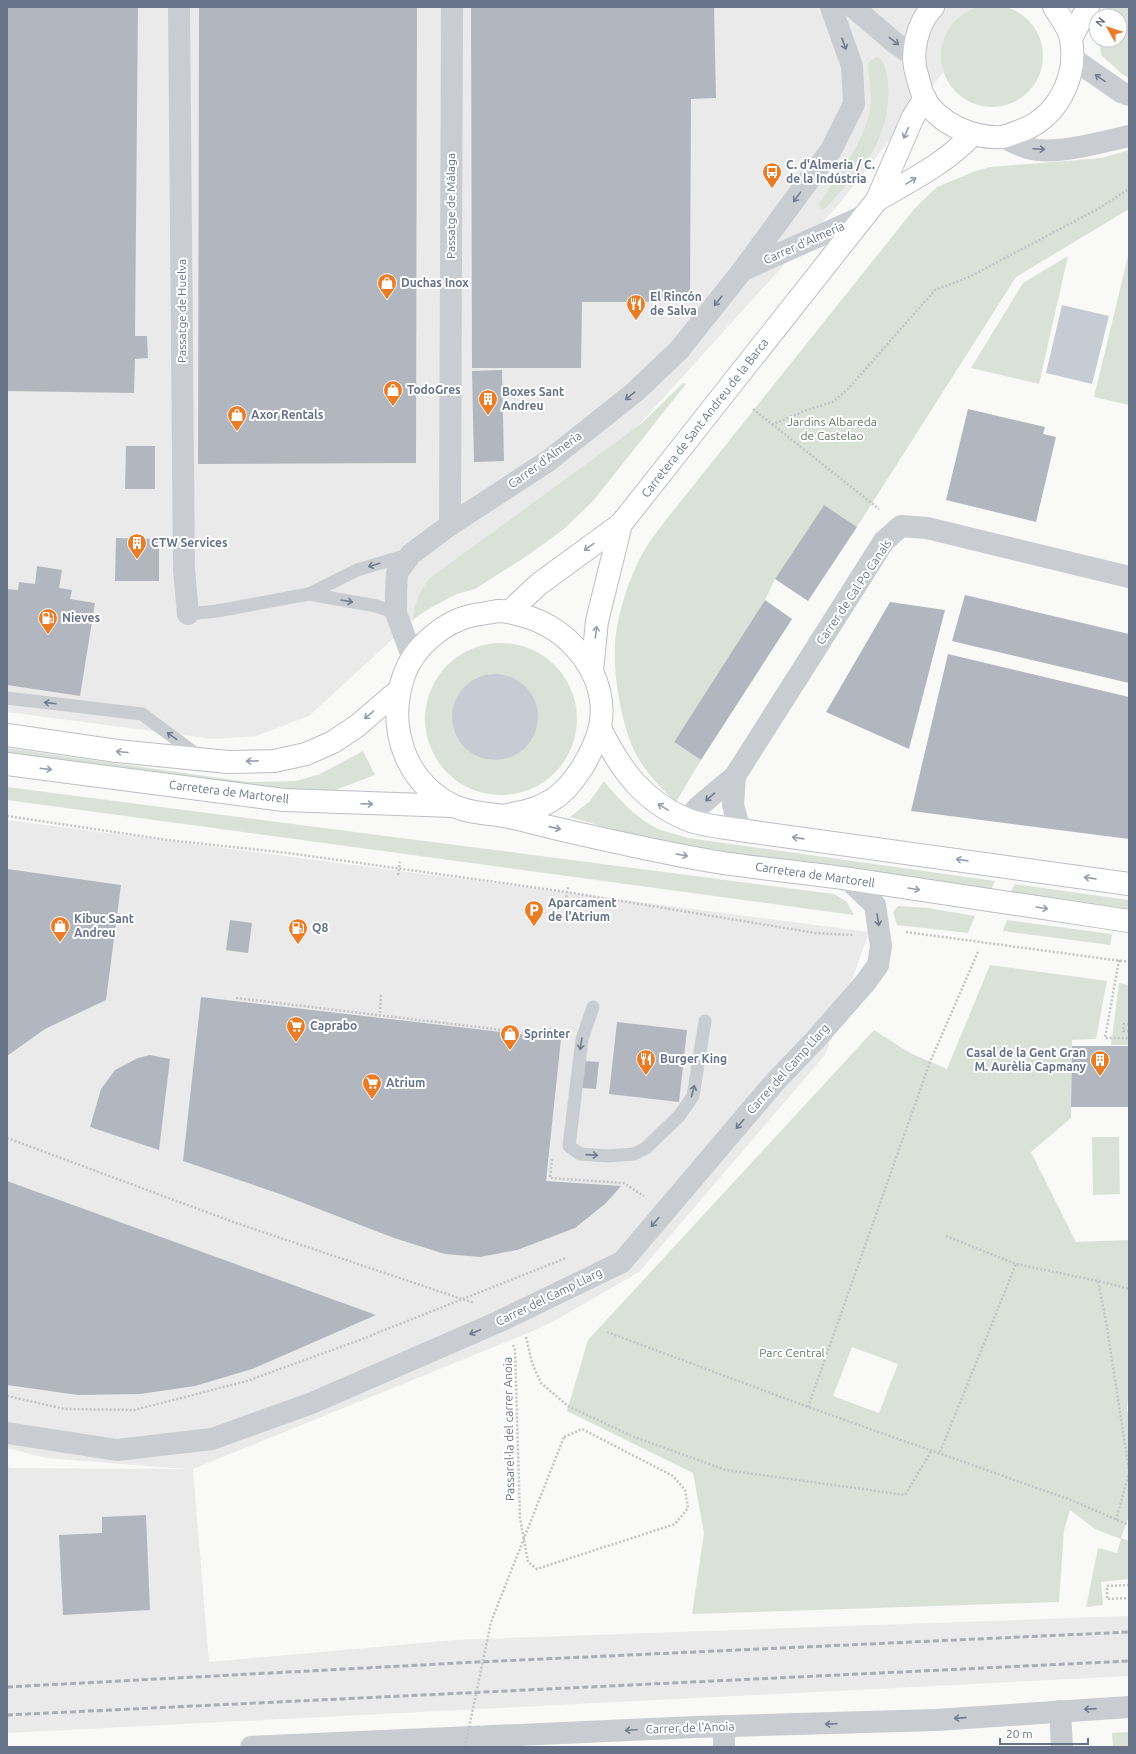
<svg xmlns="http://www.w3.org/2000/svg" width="1136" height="1754" viewBox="0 0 1136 1754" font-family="Ubuntu,sans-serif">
  <rect width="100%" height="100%" fill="#f9f9f7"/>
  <g fill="#eaeaea">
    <polygon points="7,7 995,7 839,204 552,521 419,615 309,716 256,736 213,739 7,712"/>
    <polygon points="7,820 869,932 825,1055 639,1272 554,1321 526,1334 193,1469 209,1662 455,1640 1129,1616 1129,1676 7,1733 7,1466 11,1468 185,1469 46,1458 7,1448"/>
  </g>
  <g fill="#dae2d8" fill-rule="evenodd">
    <circle cx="992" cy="56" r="51"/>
    <polygon points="1108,7 1129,7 1129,78 1122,74 1101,55 1100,40 1120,40 1120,16 1102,16"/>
    <path d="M876 57C885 59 885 68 887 76 891 97 886 126 876 145 866 165 841 190 826 208L822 209 819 205 820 202C840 172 869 138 871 100 871 88 868 75 868 63Z"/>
    <path d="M1129 150V209L1016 277 857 527 824 505 775 579 765 600 674 742 701 760 676 802C661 788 647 774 637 756 621 727 611 666 616 634 619 609 631 573 644 551 650 540 658 531 665 521L915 208 937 187 973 172 990 167 1102 158Z"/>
    <polygon points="1129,252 1129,405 1094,397"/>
    <polygon points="1068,256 1039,384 971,368 1023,283"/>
    <path d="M683 383 686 384 593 501 564 529 527 556 475 589 457 594 432 607 413 619C415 603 419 591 430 578L641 424Z"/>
    <circle cx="501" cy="719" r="76"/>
    <polygon points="7,748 248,782 296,781 320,774 363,751 375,775 327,793 300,796 7,758"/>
    <path d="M604 781C617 798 640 822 661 830 670 833 679 835 688 838L995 881 990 892 653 841 570 817 590 801Z"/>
    <polygon points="7,787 834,894 847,902 854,915 7,800"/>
    <polygon points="1015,884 1129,900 1129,910 1010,893"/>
    <polygon points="898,906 928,908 975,916 968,933 897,925 893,912"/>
    <polygon points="1007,920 1112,934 1110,945 1003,931"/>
    <path d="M990 965 1107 981 1096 1039 1072 1040 1071 1118 1031 1152 1076 1242 1129 1240V1389L1127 1409 1129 1418V1516L1121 1538 1129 1541V1579L1101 1582 1103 1605 1086 1607 1098 1548 1117 1553 1121 1539 1095 1529 1070 1510 1064 1530 1059 1602 692 1614 704 1533 693 1473 567 1411 588 1340 874 1030 910 1053 947 1069ZM852 1347 898 1364 879 1413 833 1396Z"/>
    <polygon points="1119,983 1129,985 1129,1045 1111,1045"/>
    <polygon points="1092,1137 1119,1137 1120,1194 1093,1195"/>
    <polygon points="1129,1732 1129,1747 1113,1747 1112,1733"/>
  </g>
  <g fill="#c5ccd3">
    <polygon points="1062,305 1109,316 1092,384 1046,373"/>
    <circle cx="495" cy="717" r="43"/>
  </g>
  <g fill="#b2b7bf">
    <polygon points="7,7 138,7 135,336 147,336 148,358 135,359 134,393 7,391"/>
    <polygon points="199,7 417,7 416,463 198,464"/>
    <polygon points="471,7 714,7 716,98 691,99 690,298 687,302 582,302 581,368 472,368"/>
    <polygon points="502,370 504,461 474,462 472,371"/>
    <polygon points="968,409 1045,427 1043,434 1056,437 1036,522 946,500"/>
    <polygon points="126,446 155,446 155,489 125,489"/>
    <polygon points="824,505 857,527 808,601 775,579"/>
    <polygon points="116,538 159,539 159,581 115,581"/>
    <polygon points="37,566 62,570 59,588 72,590 70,599 95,603 80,696 7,685 7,589 18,590 19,582 35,584"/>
    <polygon points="965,595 1129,634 1129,683 952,641"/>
    <polygon points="765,600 792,619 701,760 674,742"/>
    <polygon points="890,602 945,610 909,749 826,712"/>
    <polygon points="948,654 1129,697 1129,839 911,811"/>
    <polygon points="7,869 121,885 106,1000 45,1029 7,1056"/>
    <polygon points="230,920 252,923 248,953 226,950"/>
    <polygon points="201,997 561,1039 546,1181 621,1186 606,1203 575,1228 517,1250 480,1257 445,1254 394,1238 280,1194 183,1161"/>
    <polygon points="617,1022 687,1030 679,1102 609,1094"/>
    <polygon points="1072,1046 1129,1046 1129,1107 1071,1107"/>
    <polygon points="150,1055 170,1059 159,1150 90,1127 101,1089 115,1070 138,1058"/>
    <polygon points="584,1061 599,1062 596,1089 582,1088"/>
    <polygon points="7,1181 376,1315 252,1369 195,1386 140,1394 78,1395 7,1385"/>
    <polygon points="146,1515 150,1610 63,1615 59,1535 102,1533 102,1517"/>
  </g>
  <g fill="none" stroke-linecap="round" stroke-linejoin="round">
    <g stroke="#bbbfc5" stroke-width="24">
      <g id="secondary">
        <path d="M933 7C917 23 910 54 917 75 919 82 921 91 924 98 931 111 945 122 958 128 971 134 987 138 1002 137 1007 136 1012 134 1017 132 1056 120 1078 79 1071 39 1069 27 1060 17 1054 7"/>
        <polyline points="1071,38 1088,7"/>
        <path d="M877 200C910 181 946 163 973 134"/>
        <polyline points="509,612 539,584 621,524 877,200 913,117 925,98"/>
        <polyline points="592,671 597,621 621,524"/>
        <path d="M600 728C620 769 643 801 686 819 702 826 723 827 740 830L1129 884"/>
        <polyline points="7,735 117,751 228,762 274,761 306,754 333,742 357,726 399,690"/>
        <polyline points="7,764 284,800 453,806"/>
        <path d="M503 816C520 812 537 810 552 800 565 792 573 781 582 768 589 756 597 741 600 727 610 678 571 628 524 616 516 614 508 611 499 611 491 612 482 614 474 615 444 621 414 647 404 675 388 721 401 773 443 800 465 814 480 812 504 816 521 819 537 824 554 828 610 841 666 854 723 863 765 869 808 873 850 879 943 893 1036 907 1129 921"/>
      </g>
    </g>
    <g stroke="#c3c4c7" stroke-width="2.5" stroke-dasharray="2 2" stroke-linecap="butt">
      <polyline points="753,409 879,509"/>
      <polyline points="772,425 804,411 833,402 848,389 935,290 969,277 1096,210 1129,189"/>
      <polyline points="7,816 168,840 288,853 567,892 815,933 853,935"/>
      <polyline points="398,875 400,862"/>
      <polyline points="565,905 568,887"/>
      <polyline points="906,932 1129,962"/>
      <polyline points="1119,960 1105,1038 1129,1038"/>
      <polyline points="236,998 561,1037"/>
      <polyline points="380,1013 381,993"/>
      <polyline points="1129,1024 1124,1024 1123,1031 1129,1031"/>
      <polyline points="550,1034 550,1028"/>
      <polyline points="7,1138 236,1223 474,1303"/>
      <polyline points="552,1159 550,1178 624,1183 644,1196"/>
      <polyline points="946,1236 1016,1264 1098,1281 1129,1289"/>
      <polyline points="1098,1281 1106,1322 1129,1470"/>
      <polyline points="607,1332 808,1407 1071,1500 1129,1525"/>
      <polyline points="526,1337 532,1363 541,1383 568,1406 634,1437 726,1470 905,1495 932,1450"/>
      <polyline points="513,1345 515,1350 520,1518 528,1562 537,1569 675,1524 688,1508 685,1490 673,1476 582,1429 564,1437"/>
      <polyline points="7,1396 65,1409 134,1410 247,1381 357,1341 566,1258"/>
      <polyline points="808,1407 930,1062 978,952"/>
      <polyline points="940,1452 1016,1264"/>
      <polyline points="1116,1520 1129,1473"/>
      <polyline points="1129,1585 1107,1586 1107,1599 1129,1598"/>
    </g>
    <g stroke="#c9ccd0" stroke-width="13">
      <polyline points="309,594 376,606 396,613"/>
      <polyline points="188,614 217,611 309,594 357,570 411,554"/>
      <polyline points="7,698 142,714 200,757"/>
      <polyline points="593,1007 582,1039 569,1146 580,1154 608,1156 634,1154 646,1148 679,1116 693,1096 705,1021"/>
    </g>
    <g stroke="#c9ccd0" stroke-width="22">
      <polyline points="179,7 184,570 188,614"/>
      <polyline points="853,7 895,43 914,56"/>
      <polyline points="1072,58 1121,92 1129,95"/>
      <path d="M1002 137C1011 140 1019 146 1028 148 1054 156 1102 142 1129 136"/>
      <polyline points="743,270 866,215"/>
      <polyline points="450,525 452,7"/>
      <polyline points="413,659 396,613 396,592 397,573 411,554 450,525 548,461 635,392 679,350 742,271 831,150 854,104 852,66 831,7"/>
      <polyline points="735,776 733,805 740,830"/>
      <polyline points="687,820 698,807 735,776 884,541 901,526 927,528 1129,577"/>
      <polyline points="7,1433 117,1450 212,1439 312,1403 498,1322 622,1262 774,1083 816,1039 865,983 878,965 881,946 875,905 848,879"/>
      <polyline points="1060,1711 1062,1747"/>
      <polyline points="724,1727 724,1747"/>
      <polyline points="251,1747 695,1727 936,1720 1129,1707"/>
    </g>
    <use href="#secondary" stroke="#fff" stroke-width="22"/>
    <g stroke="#a9adb5" stroke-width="3" stroke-dasharray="6 3" stroke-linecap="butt">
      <polyline points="7,1687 477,1662 1129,1632"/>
      <polyline points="7,1715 1129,1661"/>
    </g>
    <polyline stroke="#c3c4c7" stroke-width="2.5" stroke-dasharray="2 2" stroke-linecap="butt" points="465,1747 491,1622 564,1437"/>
  </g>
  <defs><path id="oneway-shaft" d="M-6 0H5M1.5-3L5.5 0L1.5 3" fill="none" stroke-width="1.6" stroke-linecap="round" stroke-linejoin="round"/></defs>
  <g stroke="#717c90">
    <use href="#oneway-shaft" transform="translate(894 41) rotate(38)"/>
    <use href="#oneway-shaft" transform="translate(844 44) rotate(70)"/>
    <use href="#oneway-shaft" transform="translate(1100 78) rotate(-145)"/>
    <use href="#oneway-shaft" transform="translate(1039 149) rotate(3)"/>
    <use href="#oneway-shaft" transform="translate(797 197) rotate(126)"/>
    <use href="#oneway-shaft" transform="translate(718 301) rotate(128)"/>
    <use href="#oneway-shaft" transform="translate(630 396) rotate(141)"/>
    <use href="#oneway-shaft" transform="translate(374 565) rotate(163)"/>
    <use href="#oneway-shaft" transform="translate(347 601) rotate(10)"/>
    <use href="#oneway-shaft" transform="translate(50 703) rotate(-173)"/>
    <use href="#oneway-shaft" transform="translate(172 736) rotate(-144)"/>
    <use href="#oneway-shaft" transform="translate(710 797) rotate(139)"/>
    <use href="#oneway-shaft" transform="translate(878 920) rotate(81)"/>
    <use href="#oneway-shaft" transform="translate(581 1044) rotate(99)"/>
    <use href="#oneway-shaft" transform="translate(693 1091) rotate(-75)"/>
    <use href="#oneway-shaft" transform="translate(740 1124) rotate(130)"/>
    <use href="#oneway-shaft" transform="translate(592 1155) rotate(4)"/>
    <use href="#oneway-shaft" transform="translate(655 1222) rotate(130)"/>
    <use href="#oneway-shaft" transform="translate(475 1332) rotate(157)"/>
    <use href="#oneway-shaft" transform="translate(1090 1709) rotate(176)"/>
    <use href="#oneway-shaft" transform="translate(960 1718) rotate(176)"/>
    <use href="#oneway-shaft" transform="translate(831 1724) rotate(178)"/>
    <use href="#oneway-shaft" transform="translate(631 1730) rotate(177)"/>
  </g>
  <g stroke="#959dac">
    <use href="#oneway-shaft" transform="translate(906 133) rotate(114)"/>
    <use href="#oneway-shaft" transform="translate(911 181) rotate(-31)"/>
    <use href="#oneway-shaft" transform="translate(589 547) rotate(144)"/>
    <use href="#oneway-shaft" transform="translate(596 632) rotate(-84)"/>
    <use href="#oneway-shaft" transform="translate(369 715) rotate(140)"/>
    <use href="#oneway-shaft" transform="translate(122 752) rotate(-175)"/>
    <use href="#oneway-shaft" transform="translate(252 761) rotate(179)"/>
    <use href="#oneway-shaft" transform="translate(46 769) rotate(7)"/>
    <use href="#oneway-shaft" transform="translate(367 804) rotate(2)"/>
    <use href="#oneway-shaft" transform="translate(663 807) rotate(-149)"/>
    <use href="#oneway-shaft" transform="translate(555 828) rotate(13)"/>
    <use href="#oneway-shaft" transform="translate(798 838) rotate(-172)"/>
    <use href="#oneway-shaft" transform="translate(682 855) rotate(10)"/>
    <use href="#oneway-shaft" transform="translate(962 860) rotate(-172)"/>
    <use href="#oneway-shaft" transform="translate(1090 878) rotate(-172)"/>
    <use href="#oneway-shaft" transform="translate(914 889) rotate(9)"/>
    <use href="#oneway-shaft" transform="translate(1042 908) rotate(9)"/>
  </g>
  <defs>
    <g id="bus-pin" transform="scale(1)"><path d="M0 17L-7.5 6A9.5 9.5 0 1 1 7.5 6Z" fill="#ea7c26" stroke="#fff"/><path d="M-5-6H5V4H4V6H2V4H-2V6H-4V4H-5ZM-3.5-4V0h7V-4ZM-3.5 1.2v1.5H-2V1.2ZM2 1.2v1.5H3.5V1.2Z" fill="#fff"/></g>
    <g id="shop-pin" transform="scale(1)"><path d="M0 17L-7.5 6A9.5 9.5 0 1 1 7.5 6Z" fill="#ea7c26" stroke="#fff"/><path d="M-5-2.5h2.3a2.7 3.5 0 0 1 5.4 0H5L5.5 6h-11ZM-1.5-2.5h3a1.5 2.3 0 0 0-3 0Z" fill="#fff"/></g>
    <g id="restaurant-pin" transform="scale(1)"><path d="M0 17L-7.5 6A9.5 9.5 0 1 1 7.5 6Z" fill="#ea7c26" stroke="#fff"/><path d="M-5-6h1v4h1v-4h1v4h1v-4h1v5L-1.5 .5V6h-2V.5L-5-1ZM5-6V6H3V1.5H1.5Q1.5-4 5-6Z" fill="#fff"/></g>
    <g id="building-pin" transform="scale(1)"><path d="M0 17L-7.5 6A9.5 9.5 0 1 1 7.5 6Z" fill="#ea7c26" stroke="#fff"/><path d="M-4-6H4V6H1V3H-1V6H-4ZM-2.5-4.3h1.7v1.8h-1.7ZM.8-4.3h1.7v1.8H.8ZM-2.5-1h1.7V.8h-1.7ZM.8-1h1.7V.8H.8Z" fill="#fff"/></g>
    <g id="fuel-pin" transform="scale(1)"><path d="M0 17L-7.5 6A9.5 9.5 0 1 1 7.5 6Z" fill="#ea7c26" stroke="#fff"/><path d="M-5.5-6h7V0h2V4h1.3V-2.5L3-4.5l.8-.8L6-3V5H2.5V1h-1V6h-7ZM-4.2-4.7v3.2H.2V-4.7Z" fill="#fff"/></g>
    <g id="parking-pin" transform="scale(1)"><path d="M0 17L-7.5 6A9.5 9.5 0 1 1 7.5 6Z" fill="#ea7c26" stroke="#fff"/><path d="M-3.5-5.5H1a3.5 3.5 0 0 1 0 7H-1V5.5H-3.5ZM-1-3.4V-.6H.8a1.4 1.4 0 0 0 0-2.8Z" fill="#fff"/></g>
    <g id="supermarket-pin" transform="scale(1)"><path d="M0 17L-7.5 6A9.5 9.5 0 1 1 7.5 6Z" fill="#ea7c26" stroke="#fff"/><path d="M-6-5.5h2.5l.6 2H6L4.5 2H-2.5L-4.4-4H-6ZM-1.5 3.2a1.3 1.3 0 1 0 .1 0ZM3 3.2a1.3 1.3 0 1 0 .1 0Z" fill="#fff"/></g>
  </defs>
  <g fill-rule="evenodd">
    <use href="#bus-pin" x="772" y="172"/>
    <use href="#shop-pin" x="387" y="283"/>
    <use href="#restaurant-pin" x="636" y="304"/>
    <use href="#shop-pin" x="393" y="390"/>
    <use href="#building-pin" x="488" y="399"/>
    <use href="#shop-pin" x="237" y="415"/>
    <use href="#building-pin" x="137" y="543"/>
    <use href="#fuel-pin" x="48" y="618"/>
    <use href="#parking-pin" x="534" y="910"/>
    <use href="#shop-pin" x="60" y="926"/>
    <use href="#fuel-pin" x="298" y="928"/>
    <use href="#supermarket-pin" x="296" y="1026"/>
    <use href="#shop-pin" x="510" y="1034"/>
    <use href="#restaurant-pin" x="646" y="1059"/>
    <use href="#building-pin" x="1100" y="1060"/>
    <use href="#supermarket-pin" x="372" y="1083"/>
  </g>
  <g text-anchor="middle" stroke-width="4" stroke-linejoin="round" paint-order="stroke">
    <g font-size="12" font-weight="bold" fill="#677389" stroke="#fff" text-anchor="start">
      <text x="786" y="169">C. d'Almeria / C.<tspan x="786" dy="14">de la Indústria</tspan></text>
      <text x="401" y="287">Duchas Inox</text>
      <text x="650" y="301">El Rincón<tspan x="650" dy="14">de Salva</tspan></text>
      <text x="407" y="394">TodoGres</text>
      <text x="502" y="396">Boxes Sant<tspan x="502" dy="14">Andreu</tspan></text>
      <text x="251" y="419">Axor Rentals</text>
      <text x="151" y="547">CTW Services</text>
      <text x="62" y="622">Nieves</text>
      <text x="548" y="907">Aparcament<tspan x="548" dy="14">de l'Atrium</tspan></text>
      <text x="74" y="923">Kibuc Sant<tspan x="74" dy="14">Andreu</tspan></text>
      <text x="312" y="932">Q8</text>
      <text x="310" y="1030">Caprabo</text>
      <text x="524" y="1038">Sprinter</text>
      <text x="1086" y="1057" text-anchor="end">Casal de la Gent Gran<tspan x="1086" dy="14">M. Aurèlia Capmany</tspan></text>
      <text x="660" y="1063">Burger King</text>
      <text x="386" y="1087">Atrium</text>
    </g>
    <g font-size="12" fill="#677389" stroke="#fff">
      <text transform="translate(451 206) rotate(-90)" y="4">Passatge de Màlaga</text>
      <text transform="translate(804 243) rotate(-24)" y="4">Carrer d'Almeria</text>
      <text transform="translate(182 311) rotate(-90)" y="4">Passatge de Huelva</text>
      <text transform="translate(705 418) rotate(-52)" y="4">Carretera de Sant Andreu de la Barca</text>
      <text transform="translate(545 460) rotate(-36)" y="4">Carrer d'Almeria</text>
      <text transform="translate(854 592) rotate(-56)" y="4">Carrer de Cal Po Canals</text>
      <text transform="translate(229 792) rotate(7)" y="4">Carretera de Martorell</text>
      <text transform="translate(815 875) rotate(8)" y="4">Carretera de Martorell</text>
      <text transform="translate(788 1069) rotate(-48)" y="4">Carrer del Camp Llarg</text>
      <text transform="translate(549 1297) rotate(-26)" y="4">Carrer del Camp Llarg</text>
      <text transform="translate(509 1429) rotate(-91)" y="4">Passarel·la del carrer Anoia</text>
      <text transform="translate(690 1728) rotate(-2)" y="4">Carrer de l'Anoia</text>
    </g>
    <g font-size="12" fill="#627a63" stroke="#fff">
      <text x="832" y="426">Jardins Albareda<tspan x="832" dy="14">de Castelao</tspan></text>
      <text x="792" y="1357">Parc Central</text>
    </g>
  </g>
  <rect width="1136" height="1754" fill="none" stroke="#677389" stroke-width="16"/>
  <g transform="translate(1108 28) rotate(309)"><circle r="19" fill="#ffffff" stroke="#c2c7d0"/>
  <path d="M0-3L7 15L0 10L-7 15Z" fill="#ea7c26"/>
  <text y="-6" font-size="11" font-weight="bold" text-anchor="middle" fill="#677389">N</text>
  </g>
  <path d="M1000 1738v6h88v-6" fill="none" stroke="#677389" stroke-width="2"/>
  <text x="1006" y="1738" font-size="12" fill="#677389" stroke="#ffffff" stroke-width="3" paint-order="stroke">20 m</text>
</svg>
